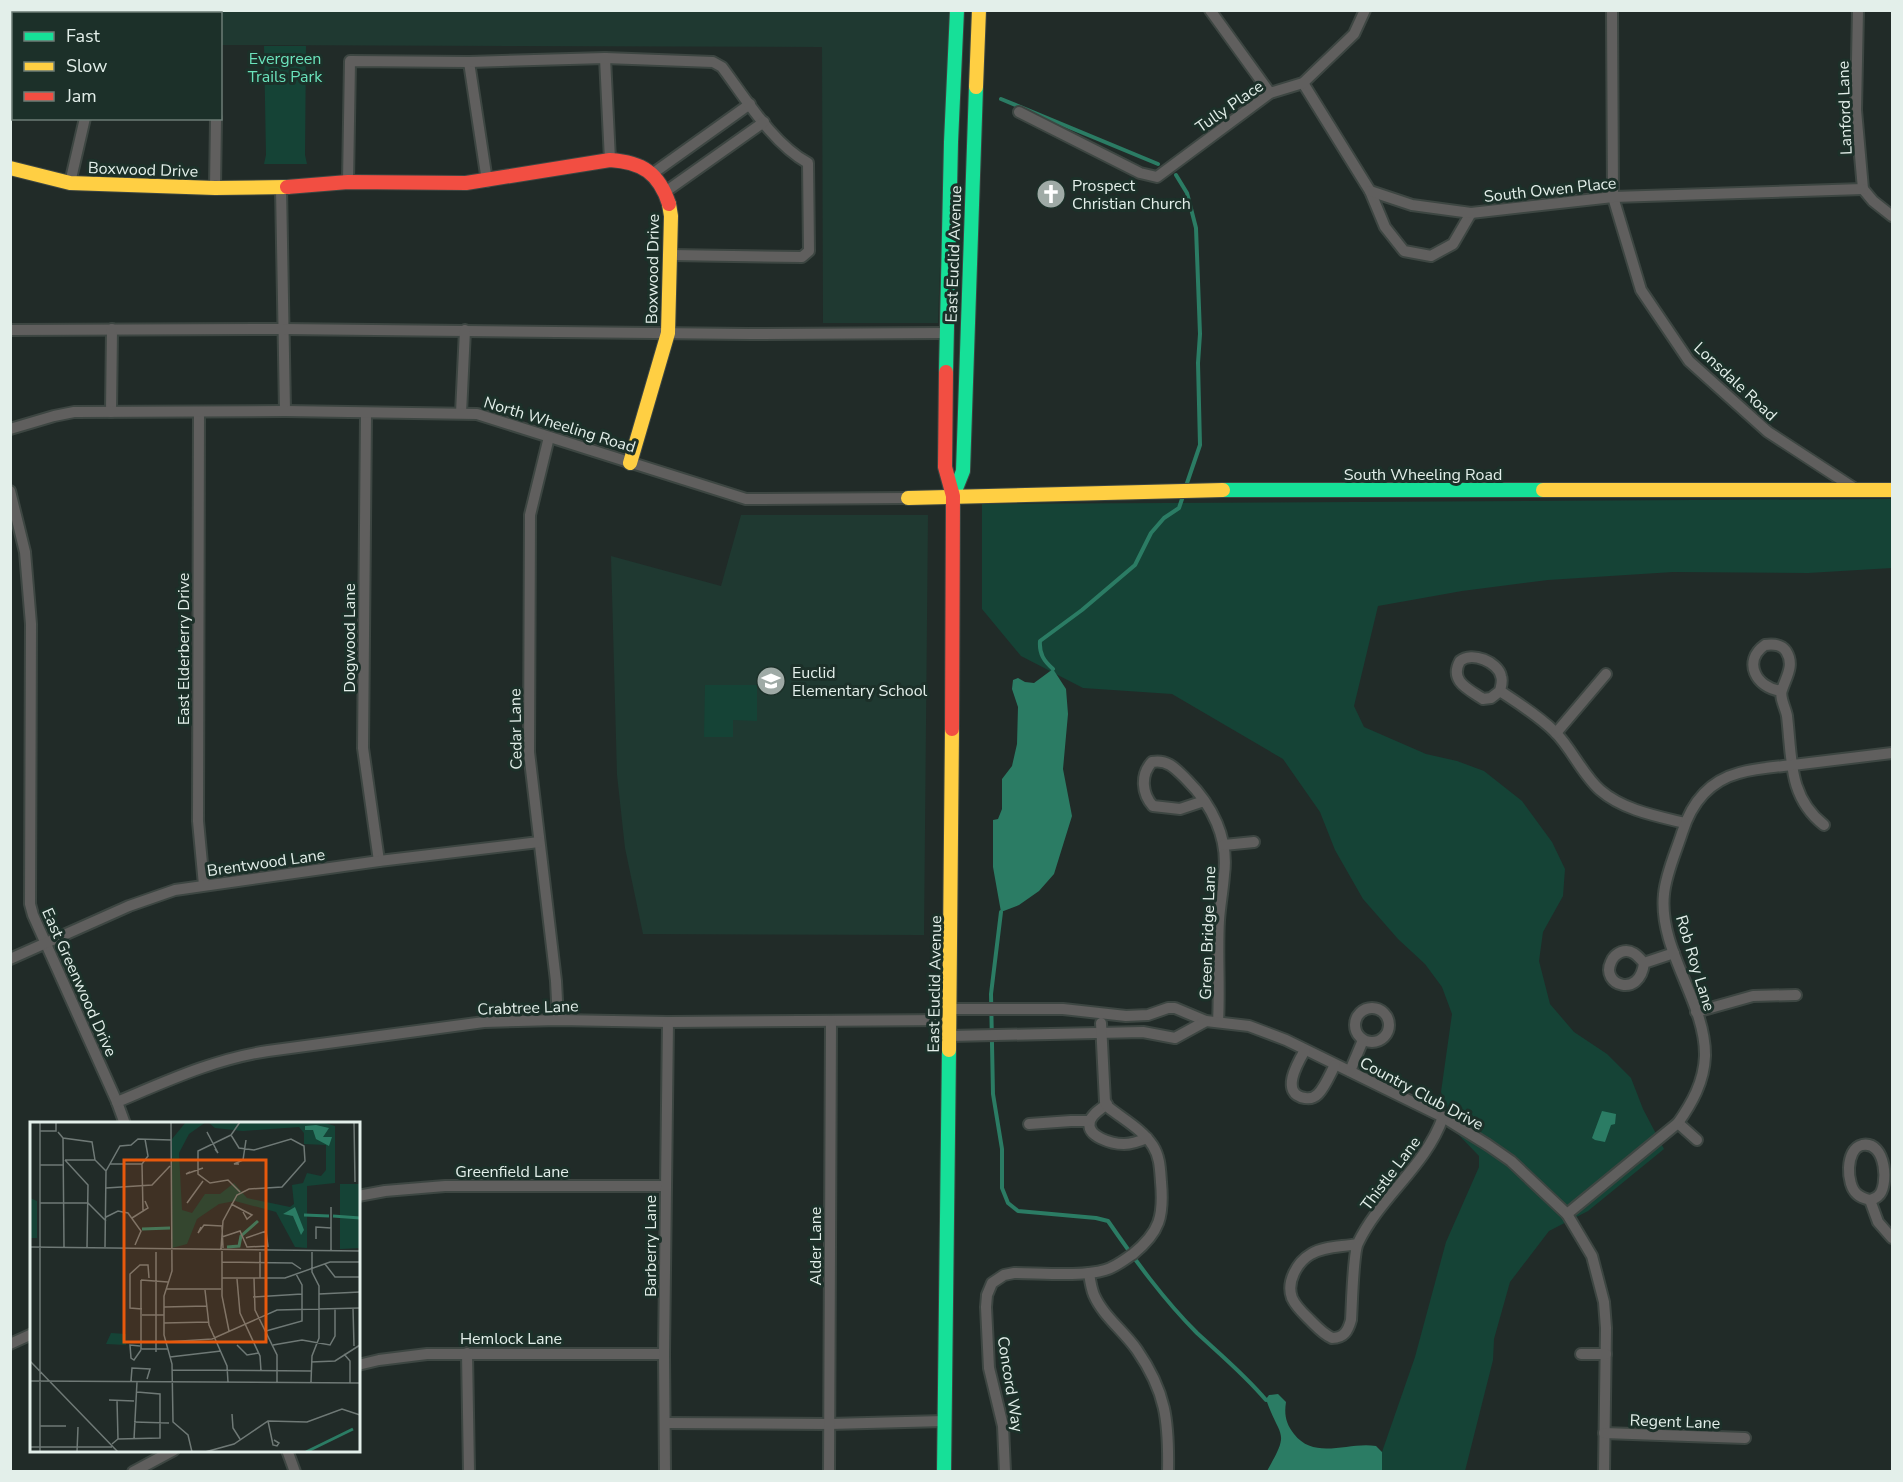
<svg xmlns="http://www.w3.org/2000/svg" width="1903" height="1482" viewBox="0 0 1903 1482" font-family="'Nunito Sans',sans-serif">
  <rect width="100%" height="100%" fill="#212b28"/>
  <g fill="#1f3931">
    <polygon points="11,10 949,11 938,323 823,323 822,47 221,45 220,14 14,14 13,45 11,45"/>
    <polygon points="741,515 928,515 924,935 643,934 625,848 617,775 611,556 721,586"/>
  </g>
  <g fill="#154336">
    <polygon points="11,10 78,10 78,11 73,13 13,14 11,14"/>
    <polygon points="264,46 306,46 305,155 307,164 264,164 266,155"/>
    <polygon points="1892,499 1892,568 1808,573 1673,572 1548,580 1462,591 1378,606 1354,706 1364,727 1426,754 1457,761 1484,771 1522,801 1552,842 1565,869 1563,896 1543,932 1539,961 1550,1004 1574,1032 1607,1054 1631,1078 1643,1109 1664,1149 1588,1211 1549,1231 1510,1282 1494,1339 1493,1360 1465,1471 1382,1471 1382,1452 1415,1357 1446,1242 1479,1167 1479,1156 1455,1131 1441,1092 1452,1014 1442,987 1425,964 1398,939 1363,899 1335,850 1320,812 1283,759 1172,694 1083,688 1021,656 982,609 982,504"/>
    <polygon points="705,685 757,685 757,721 733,720 733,737 704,737"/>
  </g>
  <g fill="#2b7c64">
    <polygon points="1053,669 1066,689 1068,714 1063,769 1072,816 1054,874 1039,891 1019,905 1001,912 993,867 993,820 998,819 1002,809 1002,779 1012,766 1017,744 1018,707 1012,689 1013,680 1018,678 1025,682 1034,683"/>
    <polygon points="1602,1111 1616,1114 1615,1124 1611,1125 1605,1142 1595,1140 1592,1138"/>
    <path d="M1278 1394 1286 1402C1284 1415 1286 1424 1294 1434 1315 1461 1349 1441 1376 1446L1382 1452V1471H1267C1291 1429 1280 1440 1266 1399L1269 1395Z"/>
  </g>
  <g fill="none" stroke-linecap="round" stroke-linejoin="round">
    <g stroke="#2b7c64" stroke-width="4">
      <polyline points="1001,99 1158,164"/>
      <polyline points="1176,175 1187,193 1196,228 1200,334 1198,363 1200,445 1186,486"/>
      <path d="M1053 669C1044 661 1039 654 1040 641L1082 610 1135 565 1151 533 1164 518 1179 508 1184 493"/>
      <path d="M1001 912 991 994 993 1094 1002 1149V1188L1008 1203 1018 1211 1096 1218 1108 1221C1135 1260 1163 1299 1197 1333 1221 1355 1245 1375 1266 1400"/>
    </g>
    <g stroke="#3d4642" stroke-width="14">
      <g id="street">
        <polyline points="1210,10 1270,93"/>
        <polyline points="1612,10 1613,197 1641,290 1689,361 1768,432 1857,490"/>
        <polyline points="1858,10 1856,110 1863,189 1873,201 1892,216"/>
        <polyline points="605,58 610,160"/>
        <polyline points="469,62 487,181"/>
        <polyline points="1303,83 1370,191 1385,227 1404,251 1431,256 1453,244 1471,213"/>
        <polyline points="1019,112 1140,173 1157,177 1270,93 1303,83 1354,34 1365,10"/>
        <polyline points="652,174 750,104"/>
        <path d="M348 182 350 61 469 62 605 58 713 62 722 67C746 99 773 144 808 163L809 251 802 257 671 255"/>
        <polyline points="70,183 85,118"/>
        <polyline points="281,187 285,411"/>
        <polyline points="215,188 216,118"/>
        <polyline points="1370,191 1412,205 1471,213 1613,197 1863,189"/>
        <polyline points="665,192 764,122"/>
        <polyline points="10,330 283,329 749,334 946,333"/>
        <polyline points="111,412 112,329"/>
        <polyline points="199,412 198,821 204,885"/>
        <polyline points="461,413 465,330"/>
        <polyline points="366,414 363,748 379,861"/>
        <polyline points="10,429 54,416 74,412 285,411 477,414 746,499 908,498"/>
        <polyline points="549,437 530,515 529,752 556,981 558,1020"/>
        <polyline points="10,491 25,552 31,624 30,904 33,915 117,1102 125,1124"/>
        <path d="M1500 691C1501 686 1503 681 1501 676 1498 662 1472 651 1460 661 1449 681 1468 689 1483 699L1491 698 1500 691C1518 703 1539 716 1555 732 1572 749 1582 774 1600 790 1623 810 1656 816 1685 823"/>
        <path d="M1781 691C1756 688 1742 661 1765 645 1772 644 1781 644 1786 651 1795 665 1786 677 1782 690 1779 697 1786 709 1787 716 1792 758 1788 797 1824 825"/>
        <polyline points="1556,733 1606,674"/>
        <path d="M1204 801 1180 809 1153 806C1142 794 1140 775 1152 762 1168 759 1176 769 1187 780 1212 805 1229 838 1224 875 1223 890 1220 905 1219 920 1217 954 1220 988 1218 1022"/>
        <polyline points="1224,845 1254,842"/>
        <polyline points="10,959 129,906 175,890 379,861 539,842"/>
        <path d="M1644 963C1640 999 1600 985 1611 962 1613 957 1616 954 1621 952 1631 948 1638 956 1644 963L1674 953"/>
        <circle cx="1372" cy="1025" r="17"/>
        <polyline points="950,1009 1063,1009 1126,1016 1148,1015 1168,1008 1175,1008 1206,1021 1249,1026 1286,1040 1443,1117 1488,1145 1511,1161 1567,1214 1592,1256 1604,1302 1606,1328 1604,1472"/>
        <polyline points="1696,1012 1753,996 1796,995"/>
        <polyline points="950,1036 1143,1032 1175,1038 1206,1021"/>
        <path d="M1305 1050C1298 1062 1279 1094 1305 1098 1310 1099 1314 1098 1318 1094 1325 1087 1330 1074 1335 1065"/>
        <polyline points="1350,1071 1363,1040"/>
        <path d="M117 1102C167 1081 214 1059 268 1051L484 1022 558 1020 668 1022 950 1020"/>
        <path d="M1107 1104C1101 1109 1092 1114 1090 1121 1085 1137 1113 1144 1124 1144 1132 1144 1140 1141 1147 1138"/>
        <polyline points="1678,1123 1697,1140"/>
        <polyline points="1029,1124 1071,1121 1089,1121"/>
        <polyline points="358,1196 385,1191 445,1186 666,1186"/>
        <path d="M1870 1200C1871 1200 1878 1197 1878 1196 1889 1188 1887 1140 1862 1145 1845 1149 1846 1185 1857 1194 1860 1197 1866 1199 1870 1200L1878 1222 1892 1238"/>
        <path d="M1567 1214 1678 1123C1692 1103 1704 1082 1705 1056 1706 1002 1658 950 1664 894 1666 873 1676 852 1682 833 1691 804 1709 781 1739 773 1756 768 1775 767 1793 765 1826 761 1859 757 1892 753"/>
        <path d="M1357 1244C1342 1247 1324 1246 1311 1254 1297 1262 1286 1282 1292 1298 1296 1307 1304 1314 1310 1320 1317 1327 1323 1334 1332 1338 1344 1338 1348 1331 1351 1320 1352 1305 1353 1253 1358 1243 1380 1197 1426 1166 1443 1117"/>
        <path d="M1089 1273C1090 1280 1091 1288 1094 1295 1103 1316 1124 1331 1137 1350 1166 1392 1169 1421 1168 1472"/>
        <polyline points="10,1344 32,1334"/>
        <polyline points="467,1353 469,1472"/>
        <polyline points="1581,1354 1606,1354"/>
        <polyline points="358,1365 379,1360 427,1354 664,1354"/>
        <polyline points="665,1423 829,1424 944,1421"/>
        <polyline points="1604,1433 1745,1438"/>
        <polyline points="287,1450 295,1472"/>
        <polyline points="133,1472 174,1450"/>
        <polyline points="665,1472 664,1354 668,1022"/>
        <polyline points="829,1472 831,1021"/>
        <path d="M1005 1472 1003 1426 989 1368 986 1307 987 1295 992 1283 1004 1275 1014 1273C1040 1273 1081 1277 1105 1270 1116 1267 1124 1260 1133 1254 1160 1232 1164 1216 1161 1182 1160 1169 1160 1157 1153 1146 1143 1130 1123 1119 1108 1107L1105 1102 1101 1023"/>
      </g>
    </g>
    <g stroke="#3d4642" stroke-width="16">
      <g id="fast">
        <polyline points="946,372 951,142 957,10"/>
        <polyline points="1223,490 1543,490"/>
        <polyline points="953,496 963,471 976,87"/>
        <polyline points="944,1472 949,1050"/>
      </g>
    </g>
    <g stroke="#3d4642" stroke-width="16">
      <g id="slow">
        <polyline points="976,87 979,10"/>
        <polyline points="10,168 70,183 215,188 287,187"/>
        <polyline points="630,463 668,333 671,216 669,204"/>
        <polyline points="1543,490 1892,490"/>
        <polyline points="908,498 1223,490"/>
        <polyline points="949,1050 952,729"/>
      </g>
    </g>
    <g stroke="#3d4642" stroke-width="16">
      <g id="jam">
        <path d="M287 187 348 182 466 183 610 160C642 162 659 173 669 204"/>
        <polyline points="946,372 945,467 953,496 952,729"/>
      </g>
    </g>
    <use href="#street" stroke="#605f5e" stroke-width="10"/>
    <use href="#fast" stroke="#16e098" stroke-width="14"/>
    <use href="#slow" stroke="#ffcf43" stroke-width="14"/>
    <use href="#jam" stroke="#f24e42" stroke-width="14"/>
  </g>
  <defs>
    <g id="church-disc" transform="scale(1.5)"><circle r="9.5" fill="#9faaa6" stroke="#1c3029"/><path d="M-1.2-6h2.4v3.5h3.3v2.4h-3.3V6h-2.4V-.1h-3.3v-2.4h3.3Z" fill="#fff"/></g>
    <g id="school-disc" transform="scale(1.5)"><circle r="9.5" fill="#9faaa6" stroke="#1c3029"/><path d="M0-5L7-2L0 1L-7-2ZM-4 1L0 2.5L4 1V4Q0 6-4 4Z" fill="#fff"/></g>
  </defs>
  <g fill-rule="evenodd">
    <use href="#church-disc" x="1051" y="194"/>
    <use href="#school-disc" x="771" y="681"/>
  </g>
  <g text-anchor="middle" stroke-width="6" stroke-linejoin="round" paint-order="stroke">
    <g font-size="16" fill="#6be3bc" stroke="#1c3029">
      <text x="285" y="64">Evergreen<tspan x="285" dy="18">Trails Park</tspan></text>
    </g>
    <g font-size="16" fill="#e3efea" stroke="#1c3029">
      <text transform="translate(1229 106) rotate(-35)" y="6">Tully Place</text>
      <text transform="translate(1844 108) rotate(-92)" y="6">Lanford Lane</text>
      <text transform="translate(143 169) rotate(2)" y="6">Boxwood Drive</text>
      <text transform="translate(1550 189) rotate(-6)" y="6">South Owen Place</text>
      <text transform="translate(953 254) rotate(-88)" y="6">East Euclid Avenue</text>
      <text transform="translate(652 269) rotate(-89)" y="6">Boxwood Drive</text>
      <text transform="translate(1736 381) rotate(43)" y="6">Lonsdale Road</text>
      <text transform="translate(560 424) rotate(17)" y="6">North Wheeling Road</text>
      <text x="1423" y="480">South Wheeling Road</text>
      <text transform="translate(349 638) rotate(-90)" y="6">Dogwood Lane</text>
      <text transform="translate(183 649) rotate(-90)" y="6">East Elderberry Drive</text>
      <text transform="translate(515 729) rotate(-91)" y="6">Cedar Lane</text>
      <text transform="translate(266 862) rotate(-8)" y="6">Brentwood Lane</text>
      <text transform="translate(1207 933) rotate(-88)" y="6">Green Bridge Lane</text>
      <text transform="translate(1696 963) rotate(73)" y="6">Rob Roy Lane</text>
      <text transform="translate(80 982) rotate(66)" y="6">East Greenwood Drive</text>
      <text transform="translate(934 984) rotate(-89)" y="6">East Euclid Avenue</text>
      <text transform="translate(528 1007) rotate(-2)" y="6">Crabtree Lane</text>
      <text transform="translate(1422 1093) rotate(28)" y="6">Country Club Drive</text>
      <text x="512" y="1177">Greenfield Lane</text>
      <text transform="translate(1390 1173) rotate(-53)" y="6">Thistle Lane</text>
      <text transform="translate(650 1246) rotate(-90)" y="6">Barberry Lane</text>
      <text transform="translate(815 1246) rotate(-90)" y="6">Alder Lane</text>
      <text x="511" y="1344">Hemlock Lane</text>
      <text transform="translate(1011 1384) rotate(81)" y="6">Concord Way</text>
      <text transform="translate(1675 1421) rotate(2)" y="6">Regent Lane</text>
    </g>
    <g font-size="16" fill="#e3efea" stroke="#1c3029" text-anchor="start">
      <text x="1072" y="191">Prospect<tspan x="1072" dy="18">Christian Church</tspan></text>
      <text x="792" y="678">Euclid<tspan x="792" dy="18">Elementary School</tspan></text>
    </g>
  </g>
  <g transform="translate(30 1122)">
    <rect width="330" height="330" fill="#212b28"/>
    <path d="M156 0H176L159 12 149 31 152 88 162 91 175 72H190L204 61 217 76 260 85 264 82 262 63 273 61 277 51 291 54 296 48V23L274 22V11L269 5 213 9 185 6 178 0H292L305 4V61L277 64V126L265 125 246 90 205 79 189 82 167 97 157 122 142 126V17ZM310 62H330V126L310 127ZM0 76 7 79V116H0ZM81 211 96 212V223L76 222Z" fill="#154336"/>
    <path d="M286 3 299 6 293 15H302L299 24 286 17 283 8H275V4ZM265 85 274 108 271 113 263 94 253 92Z" fill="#2b7c64"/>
    <path fill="none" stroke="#2b7c64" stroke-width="3" d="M274 93 299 94M303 94 330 96M112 107 140 106M197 125 209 124 211 114 228 99M276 330 323 307"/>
    <path fill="none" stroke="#6f7976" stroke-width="1.5" d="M141 0 142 149 134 174V213L142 242 143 300 158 313 162 330M324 0 325 60M10 9H26V0M28 10 33 16 62 20 65 38 76 49M201 13 168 29V52L180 61 198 58 210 70M179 14 177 10 188 31 185 27M33 16 34 125M35 38 58 63 57 126M35 38H65M80 42H112L118 34 115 17M112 42 113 89M209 42H204L213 38 216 18M10 43H34M76 49 90 24 101 23 108 17 141 18M160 50 156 52 173 46M76 66 122 63 140 44M160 77 157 81 173 59M10 81H58M58 81 76 99M201 82 222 93 217 97 213 90M76 95 88 89 98 91 111 109 105 123M102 96 118 86 115 79M171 105 168 111 174 103 192 104M192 105 193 126M192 115 210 109 217 125 238 124M216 116 236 109 238 125M286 117V105L301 106M0 125 330 129M75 125 76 49M191 127 193 99 207 73 219 67 252 65 275 39 274 24 261 17 224 28 209 26 201 13 210 0M301 128V85M192 129V174L199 209M230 130V156M192 140 262 141 271 147M295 142 305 155H330M192 156H255L300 140H330M224 156 225 188 247 233V260M207 157 210 191 230 234 231 249M111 158V227H138M111 158 138 160M136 167H191M175 168 179 203 197 244 198 260M289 172 330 170M223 175 272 172M134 185 177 184M323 186 324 224M112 187 100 186V152L110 143H118L119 156M112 193H134M134 201 179 200M236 209 272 199V163L266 152M136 220 182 217 247 188 330 186M207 223 217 233 229 231M243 223 272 218 300 223 305 214V187M110 224 100 223 101 236 104 238 111 228M126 230V130M314 232 320 239V261M140 235 191 229M0 239 88 330M281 240 305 239 330 223M142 248 281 249M0 259 330 261M101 259 102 246 120 247 117 257M281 260 282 234 289 216V164L282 150V130M79 278 104 279M87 278 88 317M202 292 203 306 210 317M238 299 243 323 247 324 249 321 244 318M104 300 139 301M10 304H36M104 317 107 260M82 322 88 317 130 316V272L107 270M0 325H82M10 330V0M47 330 48 305M175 330 204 322 238 299 277 300 312 287 330 293"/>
    <path fill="#e8590c" fill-opacity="0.15" stroke="#e8590c" stroke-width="3" d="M94 38H236V220H94Z"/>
    <rect width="330" height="330" fill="none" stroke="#e3efea" stroke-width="3"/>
  </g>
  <rect width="1903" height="1482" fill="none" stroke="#e3efea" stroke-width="24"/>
  <rect x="12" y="12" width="210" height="108" fill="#1c3029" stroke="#6c7c76" stroke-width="1.5"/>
  <rect x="24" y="32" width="30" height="9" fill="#16e098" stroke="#6c7c76" stroke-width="1.5"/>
  <text x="66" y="42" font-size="18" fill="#e3efea">Fast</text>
  <rect x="24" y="62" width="30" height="9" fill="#ffcf43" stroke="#6c7c76" stroke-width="1.5"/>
  <text x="66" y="72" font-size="18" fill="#e3efea">Slow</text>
  <rect x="24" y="92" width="30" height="9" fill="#f24e42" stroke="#6c7c76" stroke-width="1.5"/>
  <text x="66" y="102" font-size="18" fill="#e3efea">Jam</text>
</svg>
